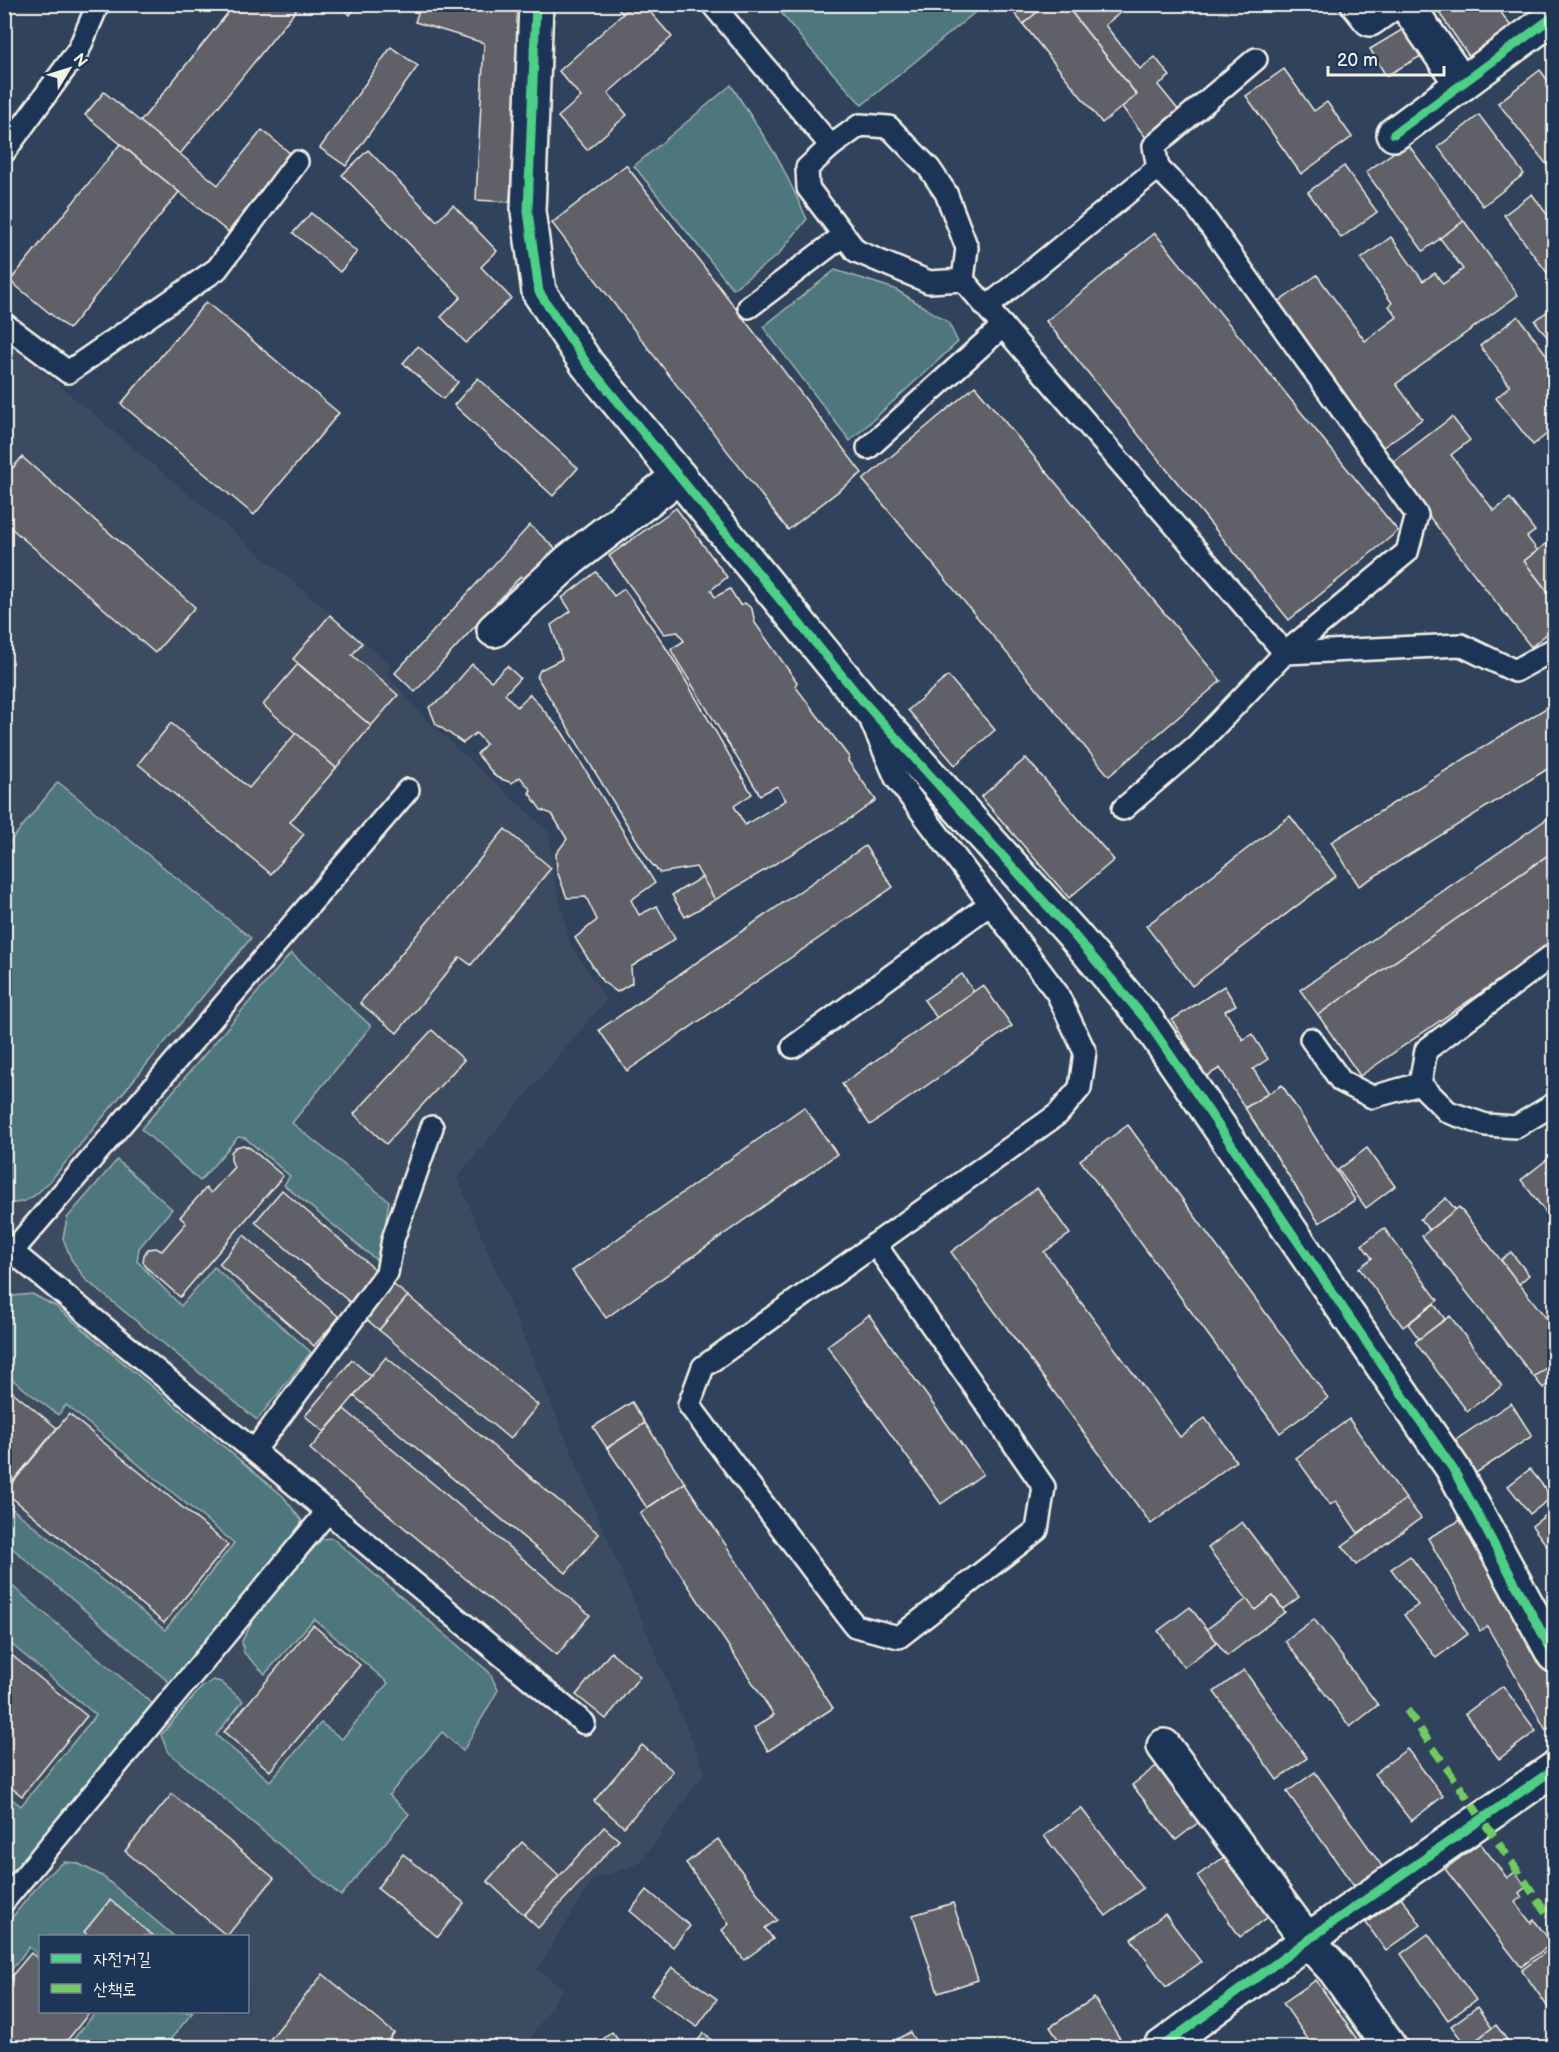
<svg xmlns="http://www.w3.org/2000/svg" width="1559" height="2052" viewBox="0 0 1559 2052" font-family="'Balsamiq Sans','Poor Story',sans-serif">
  <rect width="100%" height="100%" fill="#30425c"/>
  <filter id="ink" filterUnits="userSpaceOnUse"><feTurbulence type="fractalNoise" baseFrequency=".0167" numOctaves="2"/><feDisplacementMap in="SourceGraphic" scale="12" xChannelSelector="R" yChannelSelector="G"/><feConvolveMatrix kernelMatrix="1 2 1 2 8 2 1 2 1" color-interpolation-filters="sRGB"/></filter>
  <g filter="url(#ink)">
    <path fill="#3e4b60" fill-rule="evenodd" d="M4 339 390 664 387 674 424 718 548 831 554 864 553 874 570 943 606 1000 457 1177 705 1772 640 1863 593 1880 537 1970 563 1988 525 2047H5ZM40 1936H248V2012H40Z"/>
    <g fill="#4e777b" stroke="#a1b4b2" stroke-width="1.5">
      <polygon points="775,5 984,5 862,105 806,44"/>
      <polygon points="731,85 779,160 807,219 778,255 733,289 634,166"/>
      <polygon points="835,270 895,289 948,322 958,342 850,441 763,327"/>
      <path d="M58 782 251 938 51 1180C37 1194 26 1207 4 1202L5 848Z"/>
      <polygon points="291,953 371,1026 292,1123 389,1201 379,1262 284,1185 290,1176 245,1138 238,1137 200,1181 141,1129"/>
      <polygon points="117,1160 172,1209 139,1248 137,1261 181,1306 214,1267 311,1352 257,1420 86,1280 71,1259 63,1238 67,1218"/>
      <polygon points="32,1294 55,1306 283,1496 302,1521 293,1539 171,1684 5,1542 5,1503 165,1630 234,1543 66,1405 58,1415 5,1374 5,1303 13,1296"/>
      <polygon points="332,1538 489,1672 498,1690 463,1751 442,1732 389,1795 409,1814 341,1896 168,1752 161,1735 201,1688 213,1680 221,1682 243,1701 216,1735 270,1781 321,1723 342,1739 388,1683 314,1619 265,1674 244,1653 242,1641 259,1610 322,1539"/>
      <polygon points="5,1580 154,1705 5,1884 4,1793 21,1806 96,1715 5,1639"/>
      <polygon points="64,1862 77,1863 102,1876 174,1936 40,1936 40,1956 29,1947 5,1978 5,1926 45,1877"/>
      <polygon points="96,2012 193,2012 164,2047 67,2047"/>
    </g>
    <g fill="#5e6168" stroke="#f4f1e8" stroke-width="1.5">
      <polygon points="235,4 301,4 180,154 140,122"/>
      <polygon points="336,4 358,4 350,15"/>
      <polygon points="421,4 480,4 520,8 510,202 476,200 484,43 415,22"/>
      <polygon points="614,4 634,4 623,15"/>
      <polygon points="634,4 643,4 672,37 608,93 627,115 587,150 558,117 581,97 559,71"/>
      <polygon points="1007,4 1047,4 1023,24"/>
      <polygon points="1047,4 1065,4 1137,95 1102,123 1023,24"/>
      <polygon points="1065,4 1113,4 1120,13 1105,25 1140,69 1155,57 1170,76 1158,85 1180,112 1147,139 1122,107 1137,95"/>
      <polygon points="1433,4 1495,4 1515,32 1473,62"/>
      <polygon points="1405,28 1421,56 1386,76 1370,49"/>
      <polygon points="391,47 418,66 346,166 320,148"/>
      <polygon points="1284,69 1314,111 1327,102 1352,137 1301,174 1246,96"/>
      <polygon points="1540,70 1554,89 1554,159 1547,165 1498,103"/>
      <polygon points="104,92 218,185 262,130 291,154 228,232 85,115"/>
      <polygon points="1479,115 1524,174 1483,206 1438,147"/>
      <polygon points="1407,143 1464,221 1423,251 1366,172"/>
      <polygon points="120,144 179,192 69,329 10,281"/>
      <polygon points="368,150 437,221 453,205 497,251 481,267 511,298 466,343 441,317 461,297 342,175"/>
      <polygon points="626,165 862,473 788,530 552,223"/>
      <polygon points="1344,166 1377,212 1341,238 1308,192"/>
      <polygon points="1532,194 1554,224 1554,282 1504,215"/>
      <polygon points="311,213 357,252 340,272 293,233"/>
      <polygon points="1464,221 1518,295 1396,384 1422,419 1382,448 1277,303 1317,275 1365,341 1397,317 1389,306 1392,303 1361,259 1391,237 1423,281 1435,273 1443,284 1463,269 1440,238"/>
      <polygon points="1155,233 1398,531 1289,620 1046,321"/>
      <polygon points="206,302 339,413 254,515 121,404"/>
      <polygon points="1554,306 1554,331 1547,337 1535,321"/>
      <polygon points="1518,316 1554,365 1554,443 1547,434 1533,445 1496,398 1510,386 1480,346"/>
      <polygon points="418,346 458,382 443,399 403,363"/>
      <polygon points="478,378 578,468 553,496 454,405"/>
      <polygon points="975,386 1221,681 1109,776 863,480"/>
      <polygon points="1452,417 1470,440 1451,455 1494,511 1510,498 1535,531 1527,537 1538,551 1524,561 1554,600 1554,628 1531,647 1389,465"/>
      <polygon points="22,457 195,607 155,653 4,522 4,478"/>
      <polygon points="676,508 727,577 711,590 715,597 730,589 740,605 745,603 752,609 755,623 797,682 795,686 849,757 848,761 876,800 853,817 715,900 696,867 660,873 650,862 537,677 540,670 562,659 551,625 571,611 562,598 596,572 614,596 624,589 659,637 676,664 752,794 734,806 745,825 786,800 777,786 760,795 673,654 671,649 684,641 678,632 664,634 609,556"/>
      <polygon points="530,525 557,550 527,583 521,576 415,692 395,673"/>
      <polygon points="1554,538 1554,587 1548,592 1524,561"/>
      <polygon points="330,615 362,643 352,655 398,695 371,726 293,659"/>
      <polygon points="298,664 371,726 336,768 263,705"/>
      <polygon points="472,664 491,681 507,666 520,678 505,694 517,707 530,694 562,732 655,883 631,900 639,915 657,906 675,939 631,967 632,983 617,992 602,981 575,938 597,920 586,897 567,898 557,871 556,854 567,839 552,814 541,810 529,793 531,790 520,777 512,783 496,777 477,754 486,744 476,733 463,743 436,724 429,707 444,697"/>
      <polygon points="948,676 995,730 955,765 908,710"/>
      <polygon points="1554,703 1554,765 1359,886 1331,842"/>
      <polygon points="171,723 249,788 296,733 336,768 290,822 304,834 271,874 138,764"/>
      <polygon points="1026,758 1114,860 1069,898 981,797"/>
      <polygon points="1554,814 1554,851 1318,1015 1300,990"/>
      <polygon points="1290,816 1336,876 1192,986 1146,926"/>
      <polygon points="505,829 551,868 471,965 460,957 397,1033 360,1003"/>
      <polygon points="865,846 893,887 627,1071 599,1030"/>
      <polygon points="1554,851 1554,942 1360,1076 1318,1015"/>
      <polygon points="702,877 715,900 685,917 672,895"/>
      <polygon points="962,974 974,992 937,1018 924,1000"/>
      <polygon points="983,985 1012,1026 870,1125 842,1084"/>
      <polygon points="1224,986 1236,1005 1225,1011 1243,1040 1252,1034 1268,1059 1253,1069 1269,1093 1245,1108 1220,1068 1197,1082 1181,1057 1191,1051 1172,1020"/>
      <polygon points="432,1030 464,1060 386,1144 354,1114"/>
      <polygon points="1282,1085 1355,1200 1319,1223 1245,1108"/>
      <polygon points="804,1107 837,1154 606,1318 572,1271"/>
      <polygon points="1128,1125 1328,1398 1280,1433 1080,1160"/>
      <polygon points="243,1145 250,1148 283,1176 180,1297 147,1268 143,1262 144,1255 148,1249 156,1248 162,1251 186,1223 180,1217 206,1188 211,1193 234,1167 231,1160 231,1152 236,1147"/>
      <polygon points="1367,1148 1395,1186 1366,1208 1338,1170"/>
      <polygon points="1554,1154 1554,1223 1521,1180"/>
      <polygon points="1037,1188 1070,1234 1044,1252 1180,1437 1205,1418 1236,1461 1151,1524 951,1252"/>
      <polygon points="282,1190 378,1272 351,1303 255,1222"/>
      <polygon points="1446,1198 1456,1210 1429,1230 1420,1219"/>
      <polygon points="1459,1207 1554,1328 1554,1362 1534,1377 1422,1236"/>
      <polygon points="1384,1228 1438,1300 1403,1327 1359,1268 1372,1258 1362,1245"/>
      <polygon points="244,1235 339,1317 314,1346 219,1264"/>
      <polygon points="1511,1252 1529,1275 1519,1284 1501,1260"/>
      <polygon points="394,1285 408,1296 379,1330 366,1319"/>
      <polygon points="408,1296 538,1405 510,1439 379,1330"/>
      <polygon points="1434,1304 1445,1319 1419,1339 1408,1324"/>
      <polygon points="869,1315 983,1474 941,1504 827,1346"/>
      <polygon points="1450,1316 1502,1386 1467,1411 1415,1342"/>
      <polygon points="386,1357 599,1534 566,1573 354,1396"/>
      <polygon points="352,1360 371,1376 324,1432 305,1416"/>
      <polygon points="1554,1362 1554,1379 1543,1388 1534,1377"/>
      <polygon points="4,1385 57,1428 4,1492"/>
      <polygon points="632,1402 645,1423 607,1448 593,1427"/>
      <polygon points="1511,1403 1532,1436 1476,1473 1454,1441"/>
      <polygon points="344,1409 590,1615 557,1655 310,1449"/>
      <polygon points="69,1414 228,1545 164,1623 5,1492"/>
      <polygon points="1349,1419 1406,1499 1358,1533 1336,1501 1330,1505 1296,1458"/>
      <polygon points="645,1423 685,1483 647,1508 607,1448"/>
      <polygon points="1530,1469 1552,1497 1530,1514 1508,1486"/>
      <polygon points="685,1483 833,1708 768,1751 754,1728 774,1715 640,1513"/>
      <polygon points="1406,1499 1421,1518 1356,1565 1342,1546"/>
      <polygon points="1554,1509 1554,1555 1532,1526"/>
      <polygon points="1466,1517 1554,1674 1554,1725 1546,1730 1487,1626 1480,1631 1428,1538"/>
      <polygon points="1242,1522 1299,1597 1283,1609 1273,1596 1255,1610 1208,1548"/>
      <polygon points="1410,1556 1468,1634 1436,1658 1404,1615 1418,1605 1391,1569"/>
      <polygon points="1273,1596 1285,1612 1227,1656 1207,1629 1247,1599 1255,1610"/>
      <polygon points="1190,1607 1217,1642 1184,1667 1158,1631"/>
      <polygon points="1314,1619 1378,1705 1350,1727 1285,1641"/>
      <polygon points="313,1625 360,1665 270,1771 224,1732"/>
      <polygon points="4,1649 87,1716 22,1796 4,1782"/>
      <polygon points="611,1652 640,1676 606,1719 576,1695"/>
      <polygon points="1244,1670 1307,1758 1277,1780 1214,1692"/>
      <polygon points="1503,1686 1536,1731 1499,1759 1465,1714"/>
      <polygon points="642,1745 673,1771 624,1827 594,1801"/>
      <polygon points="1407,1749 1443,1796 1411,1821 1374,1774"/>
      <polygon points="1160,1763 1204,1818 1176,1840 1132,1785"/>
      <polygon points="1315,1772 1389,1876 1361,1896 1287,1792"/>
      <polygon points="172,1794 274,1878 227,1936 125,1851"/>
      <polygon points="1081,1808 1143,1888 1106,1916 1044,1836"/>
      <polygon points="604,1827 619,1840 538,1928 524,1915"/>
      <polygon points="718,1839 777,1920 765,1928 773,1939 744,1960 722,1930 729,1924 686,1863"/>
      <polygon points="522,1842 559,1876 524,1915 487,1881"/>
      <polygon points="1480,1843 1507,1878 1515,1872 1526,1887 1519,1893 1522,1898 1515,1902 1531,1923 1534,1920 1552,1943 1521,1967 1445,1869"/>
      <polygon points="403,1854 464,1903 438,1937 377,1888"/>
      <polygon points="1227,1855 1271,1915 1240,1937 1197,1876"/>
      <polygon points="647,1890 690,1926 673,1947 630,1911"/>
      <polygon points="1401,1897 1421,1925 1386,1951 1366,1923"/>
      <polygon points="110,1900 153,1936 89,1936 84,1932"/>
      <polygon points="953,1903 978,1980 938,1993 913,1915"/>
      <polygon points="1165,1914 1201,1962 1166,1987 1131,1939"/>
      <polygon points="1428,1934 1476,2000 1448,2020 1401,1954"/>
      <polygon points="1548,1950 1554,1959 1554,2016 1522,1970"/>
      <polygon points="31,1953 40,1960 40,2012 90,2012 61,2048 4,2048 4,1985"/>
      <polygon points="672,1967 717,1999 697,2027 651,1995"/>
      <polygon points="323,1974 394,2033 382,2048 263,2048"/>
      <polygon points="1316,1980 1363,2048 1314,2048 1283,2003"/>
      <polygon points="1094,1998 1126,2048 1064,2048 1050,2027"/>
      <polygon points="1477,2007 1492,2028 1467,2047 1451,2026"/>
      <polygon points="1496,2025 1513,2048 1466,2048 1492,2028"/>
      <polygon points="612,2032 624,2048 592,2048"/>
      <polygon points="910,2032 919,2048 881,2048"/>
      <polygon points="704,2033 720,2048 691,2048"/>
    </g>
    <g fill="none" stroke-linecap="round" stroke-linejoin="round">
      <g stroke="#f4f1e8" stroke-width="26">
        <g id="lane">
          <polyline points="712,4 831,146"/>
          <polyline points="4,152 79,49 98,4"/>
          <polyline points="963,280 929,282 856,251 808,188 807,168 831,146 860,125 889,127 929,168 946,193 967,248 963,280 1285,653 1407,552 1417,515 1196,206 1158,168"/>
          <polyline points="749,307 844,235"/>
          <polyline points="987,307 1158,168 1154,146 1256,59"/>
          <polyline points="4,324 68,372 217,269 297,162"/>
          <polyline points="868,448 1003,326"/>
          <polyline points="872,723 896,778 1057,993 1085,1052 1080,1088 1058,1114 703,1367 689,1405 855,1626 899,1637 1037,1530 1044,1487 875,1244"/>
          <polyline points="1123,809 1197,745 1285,653 1461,645 1515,671 1554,649"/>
          <polyline points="1554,954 1426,1050 1420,1084 1448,1112 1486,1125 1516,1127 1554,1104"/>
          <polyline points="1311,1039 1341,1081 1372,1097 1420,1084"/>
          <polyline points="793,1047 990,904"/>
          <polyline points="4,1245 584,1723"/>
          <polyline points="4,1261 408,790"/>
          <polyline points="254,1451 387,1273 393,1239 432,1127"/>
          <polyline points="4,1901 328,1511"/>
        </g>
      </g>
      <g stroke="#f4f1e8" stroke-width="38">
        <g id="street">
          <polyline points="536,4 528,211 539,292 587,364 862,700 1073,934 1147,1021 1453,1469 1554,1655"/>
          <polyline points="1358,4 1370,19 1391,4"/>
          <polyline points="1406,4 1462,84"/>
          <polyline points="1394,134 1554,16"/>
          <polyline points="494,630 570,560 679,476"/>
          <polyline points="1164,1746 1307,1940 1335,1970 1390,2048"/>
          <polyline points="1160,2048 1319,1932 1554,1769"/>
        </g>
      </g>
      <use href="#lane" stroke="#1d3557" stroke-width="21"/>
      <use href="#street" stroke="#1d3557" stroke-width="33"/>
      <polyline stroke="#71cb61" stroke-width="8" stroke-dasharray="15 8" stroke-linecap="butt" points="1407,1710 1554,1924"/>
      <g stroke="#1d3557" stroke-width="13">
        <g id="cycleway">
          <polyline points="536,4 528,211 539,292 587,364 862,700 1073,934 1147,1021 1453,1469 1554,1655"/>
          <polyline points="1394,134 1554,16"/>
          <polyline points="1160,2048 1319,1932 1554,1769"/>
        </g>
      </g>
      <use href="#cycleway" stroke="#4dcf88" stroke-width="9"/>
    </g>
  </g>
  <rect width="1559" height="2052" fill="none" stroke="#1d3557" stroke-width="24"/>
  <rect x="12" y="12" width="1535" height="2028" fill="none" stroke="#f4f1e8" stroke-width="2" filter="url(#ink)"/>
  <rect x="39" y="1935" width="210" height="78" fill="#1d3557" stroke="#738091" stroke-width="1.5"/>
  <rect x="51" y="1954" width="30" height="9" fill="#4dcf88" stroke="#738091" stroke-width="1.5"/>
  <text x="93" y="1965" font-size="18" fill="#f4f1e8">자전거길</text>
  <rect x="51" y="1984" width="30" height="9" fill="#71cb61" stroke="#738091" stroke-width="1.5"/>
  <text x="93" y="1995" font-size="18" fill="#f4f1e8">산책로</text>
  <g transform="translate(69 69) rotate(52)" stroke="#1d3557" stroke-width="4.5" paint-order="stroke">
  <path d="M0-4.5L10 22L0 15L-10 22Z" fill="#f4f1e8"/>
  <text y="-9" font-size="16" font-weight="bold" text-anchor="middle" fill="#f4f1e8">N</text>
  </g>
  <path d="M1328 66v9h116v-9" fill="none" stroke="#f4f1e8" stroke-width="3"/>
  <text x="1337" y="66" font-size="18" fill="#f4f1e8" stroke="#1d3557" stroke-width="4.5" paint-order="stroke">20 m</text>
</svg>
